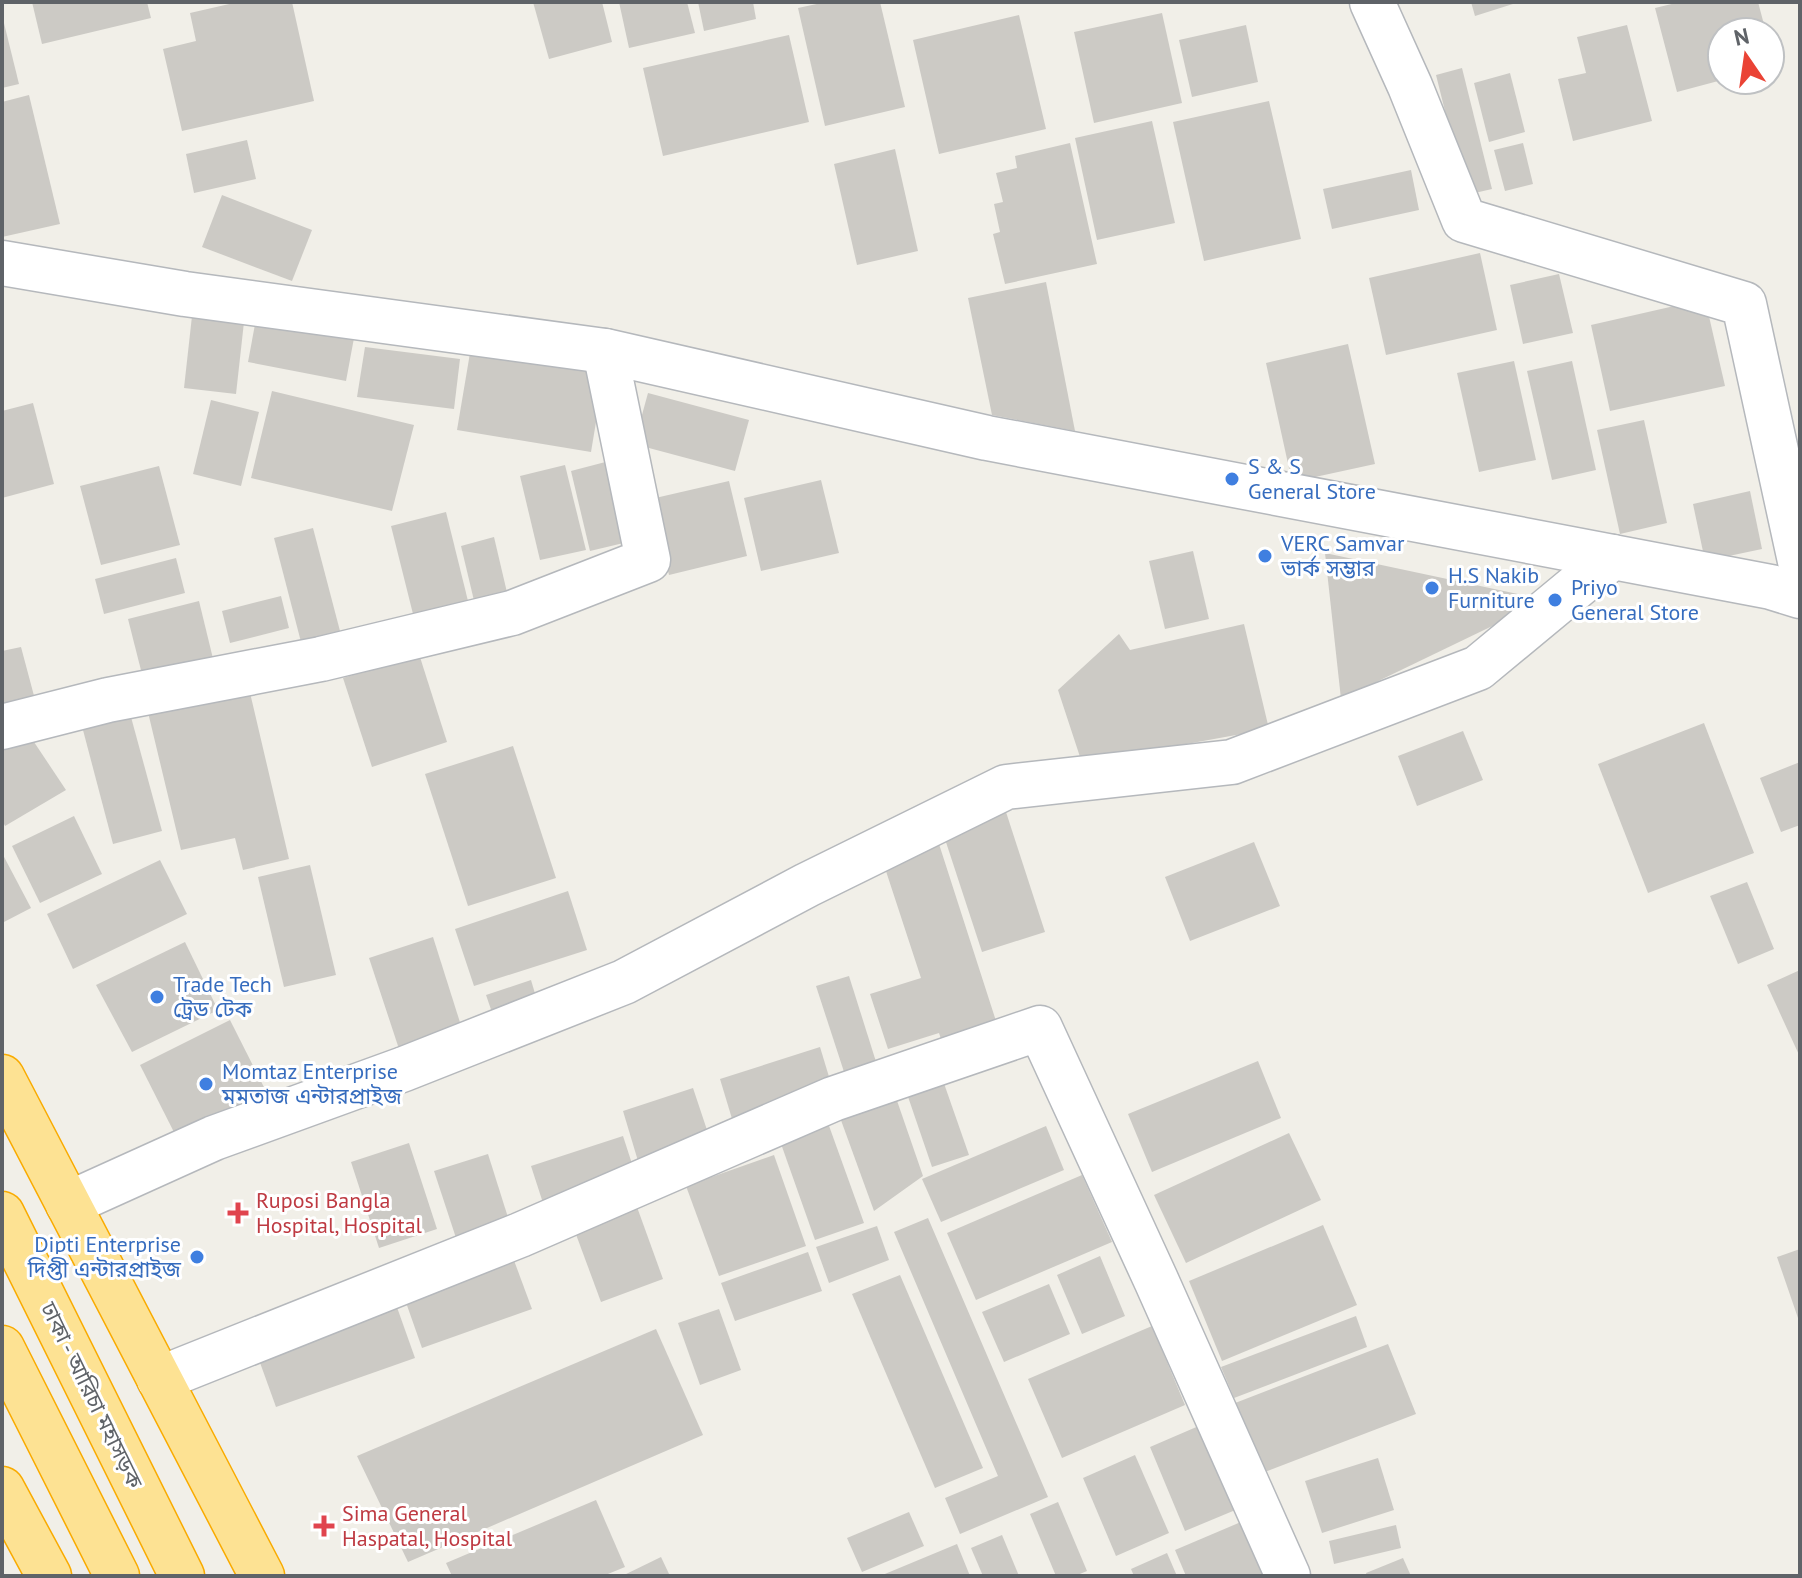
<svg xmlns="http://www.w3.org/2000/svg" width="1802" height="1578" viewBox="0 0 1802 1578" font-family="'PT Sans','Noto Sans Bengali',sans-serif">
  <rect width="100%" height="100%" fill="#f1efe8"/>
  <g fill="#cccac5">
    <polygon points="32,2 147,2 151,18 42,44"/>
    <polygon points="238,2 292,2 314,101 182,131 163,49 196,41 190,13"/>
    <polygon points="533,2 602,2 612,42 549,59"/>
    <polygon points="619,2 687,2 695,33 629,48"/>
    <polygon points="698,2 753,2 756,19 704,31"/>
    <polygon points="826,2 880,2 905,107 825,126 798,8"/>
    <polygon points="1471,2 1516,2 1516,3 1475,16"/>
    <polygon points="1680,2 1758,2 1766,32 1722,32 1722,80 1677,92 1655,8"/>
    <polygon points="1162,13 1182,103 1094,123 1074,32"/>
    <polygon points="2,15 19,84 2,88"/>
    <polygon points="1019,15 1046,129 939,154 913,40"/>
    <polygon points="1246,25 1258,82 1192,97 1179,40"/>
    <polygon points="1627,25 1652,121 1573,141 1558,79 1586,73 1577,37"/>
    <polygon points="789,35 809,122 663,156 643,68"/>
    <polygon points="1462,68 1492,189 1466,195 1436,75"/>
    <polygon points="1510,73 1525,132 1489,142 1474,83"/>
    <polygon points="29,95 60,224 2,237 2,102"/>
    <polygon points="1269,101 1301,239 1204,261 1173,122"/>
    <polygon points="1152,121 1175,223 1097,240 1075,138"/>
    <polygon points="247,140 256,179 194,193 186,154"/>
    <polygon points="1070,143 1097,264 1005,284 993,234 1000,232 994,204 1003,202 996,173 1017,168 1015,156"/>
    <polygon points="1523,143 1533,184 1505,191 1494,150"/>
    <polygon points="895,149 918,251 857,265 834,164"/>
    <polygon points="1411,170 1419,210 1332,229 1323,189"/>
    <polygon points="222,195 312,230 292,281 202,247"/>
    <polygon points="1480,253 1497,330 1386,355 1369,278"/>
    <polygon points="1559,274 1573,333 1523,344 1510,285"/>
    <polygon points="1046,282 1075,431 992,415 968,298"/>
    <polygon points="1705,299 1725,386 1610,411 1591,325"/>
    <polygon points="193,307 245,313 236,394 184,388"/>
    <polygon points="256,319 354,338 346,381 248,362"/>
    <polygon points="1348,344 1375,464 1292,482 1266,363"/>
    <polygon points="365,347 460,359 454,409 357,397"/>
    <polygon points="470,353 604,374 591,452 457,430"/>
    <polygon points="1514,361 1536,460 1479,472 1457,373"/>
    <polygon points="1572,361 1596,470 1552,480 1527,371"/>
    <polygon points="272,391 414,425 392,511 251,478"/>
    <polygon points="648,393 749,420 735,471 634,444"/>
    <polygon points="211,400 259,412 241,486 193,474"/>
    <polygon points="33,403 54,484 2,498 2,411"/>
    <polygon points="1644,420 1667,523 1620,534 1597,430"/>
    <polygon points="613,460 632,541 590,551 571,471"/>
    <polygon points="565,465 586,550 540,560 520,476"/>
    <polygon points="159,466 180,545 101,565 80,486"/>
    <polygon points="821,480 839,553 761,571 744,498"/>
    <polygon points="729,481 747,556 669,575 651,499"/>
    <polygon points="1750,491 1762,549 1705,561 1693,504"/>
    <polygon points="446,512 469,605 414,618 391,526"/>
    <polygon points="313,528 340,631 301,642 274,538"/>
    <polygon points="494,537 509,601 476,609 461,546"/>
    <polygon points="1193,551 1209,619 1165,629 1149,561"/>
    <polygon points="1325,553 1546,600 1341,699"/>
    <polygon points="176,558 185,593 104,614 95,579"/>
    <polygon points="281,596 289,628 230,643 222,611"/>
    <polygon points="199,601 216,671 146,690 128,619"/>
    <polygon points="1244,624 1269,729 1082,763 1058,690 1119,634 1130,650"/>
    <polygon points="21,647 37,707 2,716 2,651"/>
    <polygon points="419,654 447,742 372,767 343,678"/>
    <polygon points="247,680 289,859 243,870 235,838 181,850 146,704"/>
    <polygon points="131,717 162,831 113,844 83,730"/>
    <polygon points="1704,723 1754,853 1648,893 1598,764"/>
    <polygon points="26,730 66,790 5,826 2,820 2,741"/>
    <polygon points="1463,731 1483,780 1417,806 1398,756"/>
    <polygon points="513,746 556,878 468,906 425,774"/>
    <polygon points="1800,762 1800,825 1781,832 1760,778"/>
    <polygon points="1006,812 1045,932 982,952 943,833"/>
    <polygon points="74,816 102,874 40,903 12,846"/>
    <polygon points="1254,842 1280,906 1190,941 1165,877"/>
    <polygon points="939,844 996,1021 941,1039 939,1033 888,1049 870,994 921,978 883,862"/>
    <polygon points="2,853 31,908 2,923"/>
    <polygon points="160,860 187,914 73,969 47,914"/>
    <polygon points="310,865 336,975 284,987 258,877"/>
    <polygon points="1747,882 1774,949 1738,964 1710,896"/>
    <polygon points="568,891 587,950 474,986 455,929"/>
    <polygon points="433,937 464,1035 401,1055 369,958"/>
    <polygon points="185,942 218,1010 132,1052 96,985"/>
    <polygon points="1800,970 1800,1057 1767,985"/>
    <polygon points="849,976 878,1068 846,1078 816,986"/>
    <polygon points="531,980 539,1007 495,1021 486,995"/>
    <polygon points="230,1020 272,1103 182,1148 140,1065"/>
    <polygon points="820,1047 833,1090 733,1122 720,1079"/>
    <polygon points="1258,1061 1281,1118 1152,1172 1128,1114"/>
    <polygon points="940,1072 969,1155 932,1167 904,1085"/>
    <polygon points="693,1088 710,1139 638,1161 623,1111"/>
    <polygon points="894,1092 923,1176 874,1211 838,1112"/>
    <polygon points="828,1123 864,1223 815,1240 780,1141"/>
    <polygon points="1046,1126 1064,1170 941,1222 922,1179"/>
    <polygon points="1289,1133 1321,1200 1186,1263 1154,1195"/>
    <polygon points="623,1136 635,1173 543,1203 531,1166"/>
    <polygon points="409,1143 437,1229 379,1248 351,1162"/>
    <polygon points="488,1154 511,1227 458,1244 434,1171"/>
    <polygon points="774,1155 806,1246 719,1276 686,1186"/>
    <polygon points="1082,1175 1112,1242 976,1300 947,1233"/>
    <polygon points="637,1207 663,1279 601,1302 574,1229"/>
    <polygon points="928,1218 1048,1497 960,1534 945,1498 998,1476 894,1232"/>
    <polygon points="1323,1225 1357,1305 1222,1361 1189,1281"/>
    <polygon points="877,1226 889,1260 829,1283 816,1247"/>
    <polygon points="1800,1249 1800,1317 1798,1318 1777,1257"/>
    <polygon points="808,1252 822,1291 735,1321 721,1283"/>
    <polygon points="512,1255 532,1309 422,1348 403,1294"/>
    <polygon points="1100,1256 1125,1316 1082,1334 1057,1275"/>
    <polygon points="900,1275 983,1468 935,1488 852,1294"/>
    <polygon points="1049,1284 1070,1334 1004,1362 982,1312"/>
    <polygon points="393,1296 415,1358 276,1407 254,1346"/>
    <polygon points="719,1309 741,1370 700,1385 678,1323"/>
    <polygon points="1356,1316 1367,1347 1234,1398 1221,1367"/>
    <polygon points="1152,1326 1185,1405 1062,1458 1028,1379"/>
    <polygon points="656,1329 703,1435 408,1562 357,1456"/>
    <polygon points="1388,1344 1416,1414 1257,1475 1230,1405"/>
    <polygon points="1208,1422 1245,1506 1185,1531 1150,1447"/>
    <polygon points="1135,1455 1169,1533 1116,1556 1083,1478"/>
    <polygon points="1378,1458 1394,1510 1322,1533 1305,1481"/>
    <polygon points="596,1500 625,1567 603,1576 452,1576 446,1563"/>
    <polygon points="1058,1502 1087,1571 1075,1576 1056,1576 1030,1514"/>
    <polygon points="909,1512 924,1546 862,1572 847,1538"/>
    <polygon points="1255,1516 1281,1576 1186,1576 1175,1550"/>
    <polygon points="1396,1525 1401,1548 1334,1564 1329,1541"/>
    <polygon points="1002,1535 1019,1576 983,1576 971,1548"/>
    <polygon points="957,1544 970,1576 880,1576"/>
    <polygon points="1167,1553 1177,1576 1134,1576 1131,1569"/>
    <polygon points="661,1557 670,1576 622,1576"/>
    <polygon points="1403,1558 1411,1576 1367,1576 1366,1573"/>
  </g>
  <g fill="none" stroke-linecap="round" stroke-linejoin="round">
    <g stroke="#b5b8bc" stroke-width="47">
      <g id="minor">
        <polyline points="1372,2 1410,86 1464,220 1744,304 1800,561"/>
        <polyline points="2,263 185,294 605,351 987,438 1771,587 1800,596"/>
        <polyline points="2,727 108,700 321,659 512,613 648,560 605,351"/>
        <polyline points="68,1204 214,1138 404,1069 624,982 807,885 1006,787 1232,762 1478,668 1612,557"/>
        <polyline points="159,1379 520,1235 833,1099 1040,1028 1156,1280 1288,1576"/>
      </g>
    </g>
    <g stroke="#f9ab00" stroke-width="47">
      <g id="highway">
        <polyline points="2,1077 262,1576"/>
        <polyline points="2,1214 182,1576"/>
        <polyline points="2,1348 117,1576"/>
        <polyline points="2,1489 49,1576"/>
      </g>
    </g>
    <use href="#minor" stroke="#fff" stroke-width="44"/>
    <use href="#highway" stroke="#fde293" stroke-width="44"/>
  </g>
  <g fill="#3f7fe0" stroke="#fff" stroke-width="3">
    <circle cx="1232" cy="479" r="8"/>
    <circle cx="1265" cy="556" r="8"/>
    <circle cx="1432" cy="588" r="8"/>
    <circle cx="1555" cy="600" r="8"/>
    <circle cx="157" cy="997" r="8"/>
    <circle cx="206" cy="1084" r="8"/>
    <circle cx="197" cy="1257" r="8"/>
  </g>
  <g fill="#e0444e" stroke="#fff" stroke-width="3">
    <path d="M234 1201h8v8h8v8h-8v8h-8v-8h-8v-8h8z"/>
    <path d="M320 1514h8v8h8v8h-8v8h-8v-8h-8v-8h8z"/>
  </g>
  <g text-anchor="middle" stroke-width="6" stroke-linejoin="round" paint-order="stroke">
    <g font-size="22" fill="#366cbe" stroke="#fff" text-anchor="start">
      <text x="1248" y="474">S &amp; S<tspan x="1248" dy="25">General Store</tspan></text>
      <text x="1281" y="551">VERC Samvar<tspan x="1281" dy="25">ভার্ক সম্ভার</tspan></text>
      <text x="1448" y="583">H.S Nakib<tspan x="1448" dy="25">Furniture</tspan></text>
      <text x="1571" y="595">Priyo<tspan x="1571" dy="25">General Store</tspan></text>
      <text x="173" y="992">Trade Tech<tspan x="173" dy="25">ট্রেড টেক</tspan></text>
      <text x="222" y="1079">Momtaz Enterprise<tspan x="222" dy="25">মমতাজ এন্টারপ্রাইজ</tspan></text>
      <text x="181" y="1252" text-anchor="end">Dipti Enterprise<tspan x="181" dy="25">দিপ্তী এন্টারপ্রাইজ</tspan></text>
    </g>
    <g font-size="22" fill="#be3a42" stroke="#fff" text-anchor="start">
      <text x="256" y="1208">Ruposi Bangla<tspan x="256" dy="25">Hospital, Hospital</tspan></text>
      <text x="342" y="1521">Sima General<tspan x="342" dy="25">Haspatal, Hospital</tspan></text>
    </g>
    <g font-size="22" fill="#5f6368" stroke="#fff">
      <text transform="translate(92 1395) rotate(64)" y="8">ঢাকা - আরিচা মহাসড়ক</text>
    </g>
  </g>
  <rect width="1802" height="1578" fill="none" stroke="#5f6368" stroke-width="8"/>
  <g transform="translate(1746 56) rotate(347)"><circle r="38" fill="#ffffff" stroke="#bfc1c3" stroke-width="2"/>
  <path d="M0-6L14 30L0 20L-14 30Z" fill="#ea4335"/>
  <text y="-12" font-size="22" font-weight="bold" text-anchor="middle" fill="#5f6368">N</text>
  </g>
</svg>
